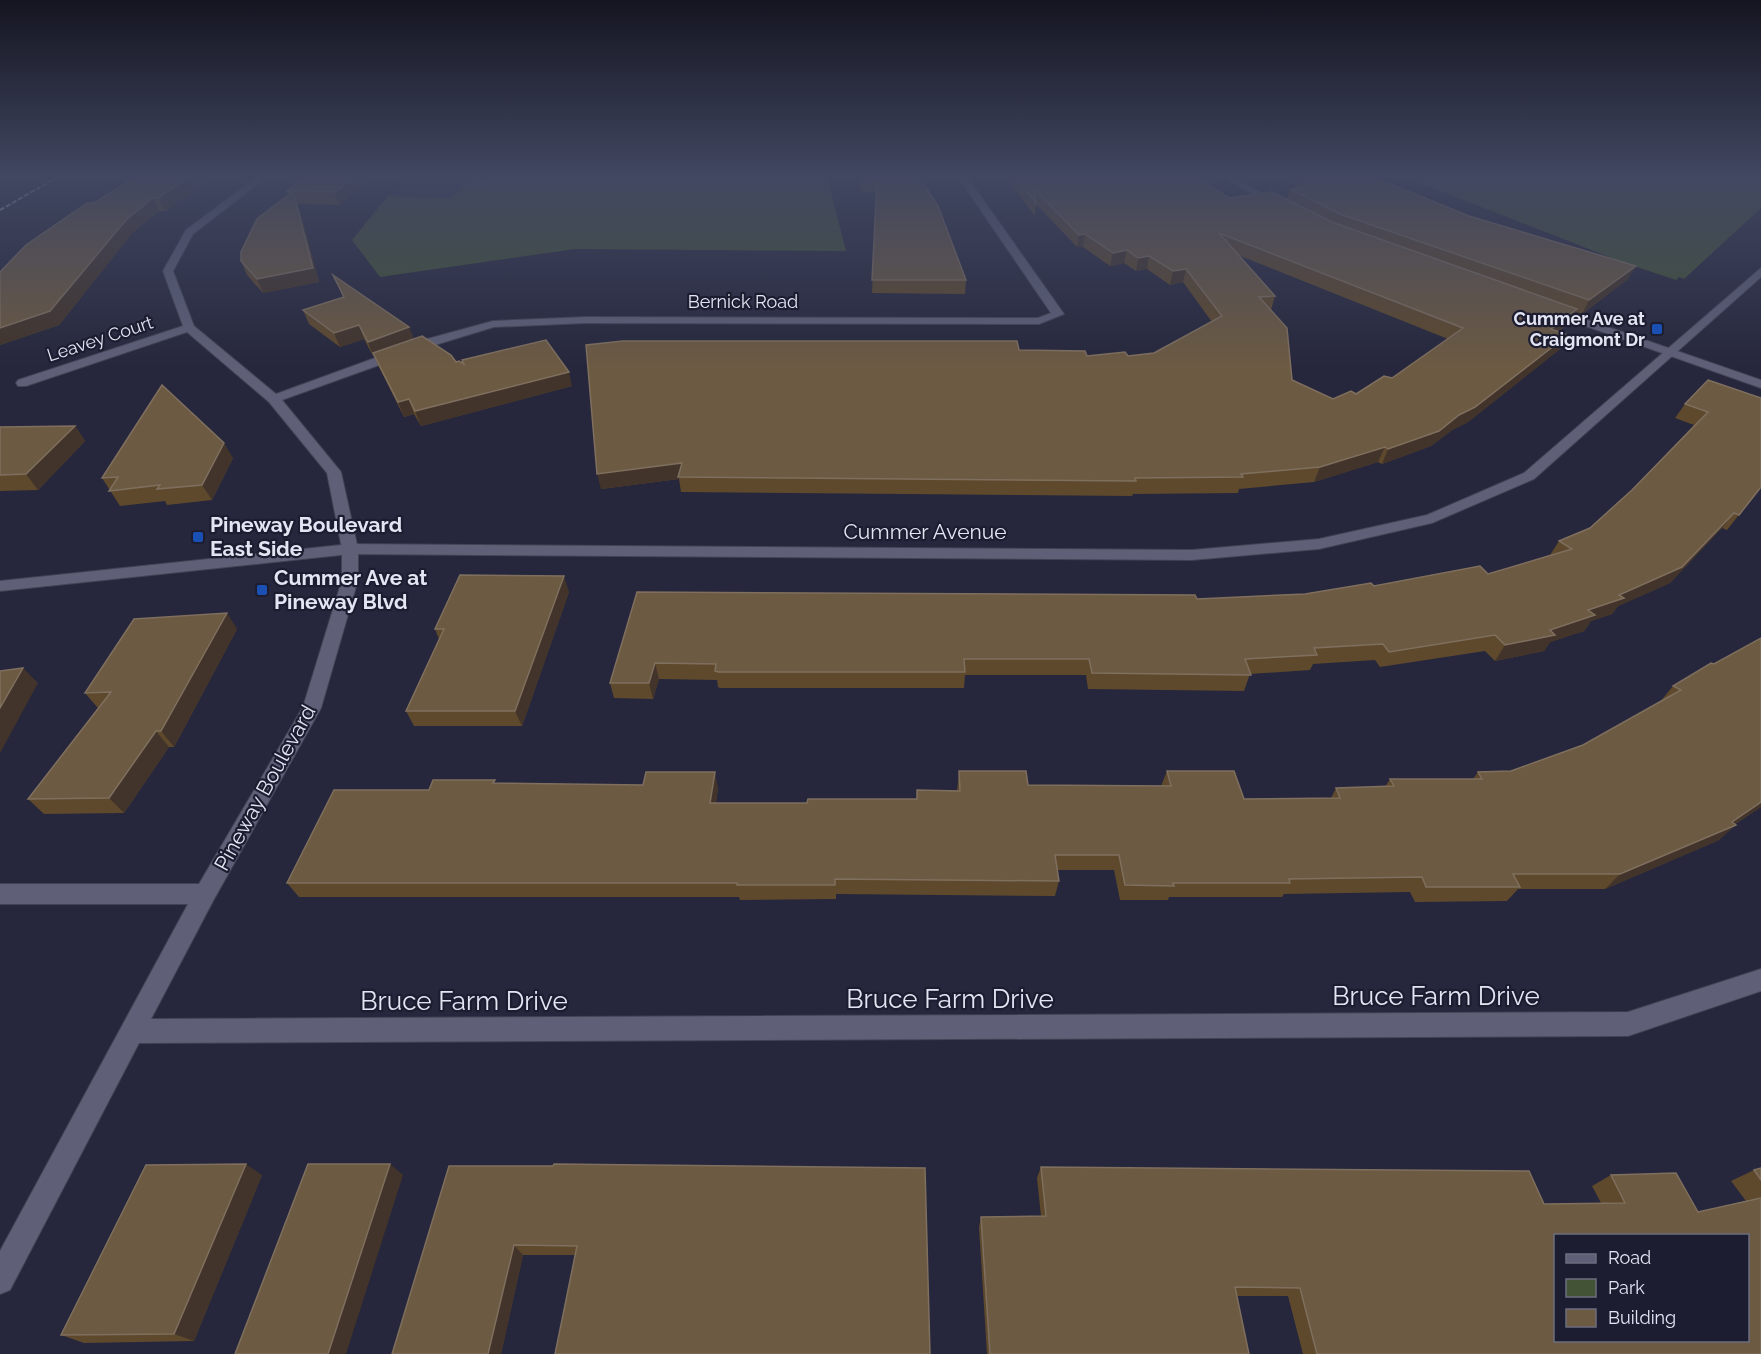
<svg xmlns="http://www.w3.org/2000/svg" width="1761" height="1354" viewBox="0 0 1761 1354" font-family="Raleway,sans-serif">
  <rect width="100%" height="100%" fill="#26273c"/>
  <polygon fill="#31324d" points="409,177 473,177 451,198 388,196"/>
  <g fill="#435336">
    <polygon points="473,177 827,177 846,251 575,249 380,277 352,240 388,196 451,198"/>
    <polygon points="1405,177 1761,177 1761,208 1684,279 1679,277 1676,280 1622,262"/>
  </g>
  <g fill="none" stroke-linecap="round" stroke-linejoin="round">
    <g stroke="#424254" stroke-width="2">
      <g id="street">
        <polygon points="257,177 267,177 193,234 173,271 194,326 276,394 427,339 493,321 586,317 1038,318 1051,313 958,177 967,177 1064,314 1039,324 586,323 494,327 435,345 282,400 341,472 358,549 358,580 321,708 213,901 151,1019 1628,1012 1761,969 1761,991 1628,1036 139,1043 10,1290 0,1294 0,1251 188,904 0,904 0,884 199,884 303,707 342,580 342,549 327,473 269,402 187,332 26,386 18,386 16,383 18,380 183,326 163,271 186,230"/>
        <polygon points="1222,177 1233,177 1284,205 1276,207"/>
        <polygon points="1550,307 1761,380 1761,388 1546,312 1546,308"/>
      </g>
    </g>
    <g stroke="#424254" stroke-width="2">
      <polygon id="secondary" points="1761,268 1761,277 1534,479 1432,523 1319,549 1192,560 350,554 0,591 0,581 350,544 1192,550 1319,539 1427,515 1524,473"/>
    </g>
    <polyline stroke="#787a8c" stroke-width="2" stroke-dasharray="2 2" stroke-linecap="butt" points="475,189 490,177"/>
    <use href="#street" fill="#5f6078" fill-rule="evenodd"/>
    <use href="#secondary" fill="#5f6078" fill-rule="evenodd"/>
    <polyline stroke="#c1c3d2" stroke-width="2" stroke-dasharray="5 2" stroke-linecap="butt" points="0,210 58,177"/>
  </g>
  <g fill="#5e492d" fill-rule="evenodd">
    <polygon points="135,177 214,177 165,211 159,211 133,232 59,325 0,345 0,272"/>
    <polygon points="371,177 340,205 298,204 319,282 263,293 247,275 241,261 288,195 287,191"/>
    <polygon points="856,177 915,177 966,280 965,294 872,293 877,192 862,193"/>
    <path d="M1005 177H1197L1229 198 1287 199 1290 189 1298 188 1283 177H1378L1383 181 1628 279 1582 314 1576 312 1569 323 1558 332 1568 335 1560 349 1468 422 1452 430 1431 446 1382 464 1378 462 1314 482 1239 489 1238 493 1133 494 1132 496 681 492 679 479 601 489 1019 350 1087 356H1128L1154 353 1212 322 1183 282 1170 285 1147 269 1136 271 1124 263 1110 266 1083 247H1077L1036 204 1035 216ZM1238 255 1448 339 1392 378 1356 394 1333 399 1292 380 1271 310 1275 296Z"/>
    <polygon points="333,275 414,339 456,362 572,386 421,426 414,414 404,417 379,367 374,356 373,356 364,339 340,347 309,324 303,310 343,297"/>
    <polygon points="1708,380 1761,487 1727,530 1722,528 1670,583 1618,606 1612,614 1591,621 1584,631 1550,642 1544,651 1495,661 1485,651 1380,667 1375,660 1313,664 1310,670 1250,674 1244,691 1088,689 1086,675 965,675 964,688 720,688 718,687 717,680 659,679 653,699 614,698 610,683 637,592 1197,599 1305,594 1488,574 1550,555 1559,541 1590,528 1632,490 1694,425 1675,418 1685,404"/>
    <polygon points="75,426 85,441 38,490 0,491 0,427"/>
    <polygon points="233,458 212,500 167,505 165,501 120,506 102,478"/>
    <polygon points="569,592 522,726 414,726 406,711 439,639 435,629"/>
    <polygon points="237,629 174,747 169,747 124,813 44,814 28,799 98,708 85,693"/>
    <polygon points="1761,638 1761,807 1735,824 1719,840 1605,889 1518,889 1507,901 1415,902 1410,892 1284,894 1282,897 1169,897 1168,900 1120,900 1114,870 1057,870 1059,881 1055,896 836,894 836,899 740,900 739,897 299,897 287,883 429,790 496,783 718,788 716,803 807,803 917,799 957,791 959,771 1028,785 1161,786 1167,771 1244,799 1331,798 1336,788 1385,787 1390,779 1473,779 1478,772 1511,771 1583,745 1660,702 1673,686"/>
    <polygon points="449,1166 925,1168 575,1255 523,1255 501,1354"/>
    <polygon points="1041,1167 1544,1204 1601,1203 1592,1186 1611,1175 1698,1212 1746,1201 1731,1181 1754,1170 1761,1168 1761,1354 1303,1354 1288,1296 1236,1296 1249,1354 987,1354 979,1227 981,1217 1041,1216 1037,1178"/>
    <polygon points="262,1175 194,1341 84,1343 61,1335"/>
  </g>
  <g fill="#42342a">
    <polygon points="190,177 214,177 165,211 158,198"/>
    <polygon points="353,177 371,177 340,205 335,192"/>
    <polygon points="293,191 298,204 319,282 263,293 257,279"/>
    <polygon points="153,198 159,211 133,232 59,325 0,345 0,328 126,220"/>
    <polygon points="1085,234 1083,247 1077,247 1079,235"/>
    <polygon points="1127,250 1124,263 1110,266 1113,253"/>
    <polygon points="1149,256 1147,269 1136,271 1138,258"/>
    <polygon points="1636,266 1628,279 1582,314 1589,300"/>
    <polygon points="1186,269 1183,282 1170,285 1173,271"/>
    <polygon points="1577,309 1569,323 1543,343 1551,329"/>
    <polygon points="359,325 364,339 340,347 334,333"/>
    <polygon points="409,327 415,341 373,356 368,342"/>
    <polygon points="1568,335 1560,349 1468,422 1452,430 1431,446 1382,464 1388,449"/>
    <polygon points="569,372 572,386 421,426 415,411"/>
    <polygon points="409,399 414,414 404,417 398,402"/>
    <polygon points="75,426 85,441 38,490 26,474"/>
    <polygon points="224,443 233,458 212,500 202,485"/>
    <polygon points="1385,447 1378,462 1314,482 1320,467"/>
    <polygon points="682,463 679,479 601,489 597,474"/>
    <polygon points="1734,513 1722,528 1670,583 1618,606 1612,614 1591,621 1584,631 1550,642 1544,651 1495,661 1505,645 1550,630 1619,595"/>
    <polygon points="564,576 569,592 522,726 515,711"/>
    <polygon points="227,613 237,629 174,747 161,731"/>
    <polygon points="655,663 659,679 653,699 649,683"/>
    <polygon points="23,668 38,683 0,753 0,708"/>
    <polygon points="156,731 169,747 124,813 109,798"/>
    <polygon points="715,772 718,788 714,818 710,803"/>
    <polygon points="1761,802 1761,807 1726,829 1736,825 1719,840 1605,889 1620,874 1732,822"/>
    <polygon points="246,1164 262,1175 194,1341 174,1334"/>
    <polygon points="390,1164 403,1175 346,1354 328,1354"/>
    <polygon points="514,1245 523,1255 501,1354 488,1354"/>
  </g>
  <g fill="#6c5a42" stroke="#7f6f5e" stroke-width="1.5" fill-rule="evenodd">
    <polygon points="135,177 190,177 158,198 153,198 126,220 50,311 0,328 0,272 26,245 87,203 94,203"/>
    <polygon points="305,177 353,177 335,192 293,191 313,268 257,279 241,261 241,252 257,219 293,191 287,191"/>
    <polygon points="861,177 915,177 919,184 924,184 938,206 966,280 872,280 877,180 862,181"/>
    <path d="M1016 177H1197L1229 198 1272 192 1332 222 1577 309 1551 329 1568 335 1475 407 1459 415 1439 431 1388 449 1385 447 1320 467 1241 474 1243 477 1135 478 1136 481 678 477 682 463 597 474 586 345 623 341H1017L1019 350 1085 351 1087 356 1125 352 1128 356 1154 353 1222 316 1186 269 1173 271 1149 256 1138 258 1127 250 1113 253 1085 234 1079 235 1034 189 1036 203ZM1219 233 1463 328 1392 378 1384 376 1356 394 1351 391 1333 399 1292 380 1287 328 1259 297 1275 296Z"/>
    <polygon points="1303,177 1378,177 1383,181 1469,216 1636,266 1589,300 1340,214 1290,189 1314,185"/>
    <polygon points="333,275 409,327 368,342 359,325 334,333 303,310 344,297"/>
    <polygon points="422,336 451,355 456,362 459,361 464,364 462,360 546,340 569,372 415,411 409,399 398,402 373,353"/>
    <polygon points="1708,380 1761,398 1761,487 1739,515 1734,513 1682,567 1619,595 1624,598 1588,610 1595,615 1550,630 1555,635 1505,645 1495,635 1389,652 1383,644 1314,648 1317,655 1245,659 1251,675 1092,673 1089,659 964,659 965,672 718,672 715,671 716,664 655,663 649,683 610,683 637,592 1195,595 1197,599 1305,594 1371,583 1374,586 1480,566 1488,574 1572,549 1559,541 1590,528 1632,490 1708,412 1685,404"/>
    <polygon points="162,385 224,443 202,485 157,489 160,485 109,491 118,477 102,478"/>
    <polygon points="75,426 26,474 0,475 0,427"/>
    <polygon points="460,575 564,576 515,711 406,711 444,629 435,629"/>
    <polygon points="227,613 161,731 156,731 109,798 28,799 111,692 85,693 134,619"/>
    <polygon points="1761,638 1761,802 1732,822 1736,825 1620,874 1513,874 1520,887 1426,887 1422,877 1289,879 1290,883 1173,883 1174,886 1125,885 1119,855 1055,855 1059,881 835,879 835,885 737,885 737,883 287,883 334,790 429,790 433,780 495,780 493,783 643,785 646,772 715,772 710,803 807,803 808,799 917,799 917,790 960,791 959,771 1026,771 1028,785 1171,786 1167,771 1234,771 1244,799 1340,798 1336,788 1394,786 1390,779 1482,779 1478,772 1511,771 1583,745 1681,690 1673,686 1711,663 1714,664"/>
    <polygon points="23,668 0,708 0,671"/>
    <polygon points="246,1164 174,1334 61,1335 146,1165"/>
    <polygon points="308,1164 390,1164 328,1354 235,1354"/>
    <polygon points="554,1164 925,1168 930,1354 555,1354 577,1246 514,1245 488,1354 392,1354 449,1166 553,1166"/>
    <path d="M1041 1167 1529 1171 1544 1204 1625 1203 1611 1175 1676 1173 1698 1212 1761 1198V1354H1317L1300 1288 1235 1287 1249 1354H990L981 1217 1046 1216ZM1556 1236H1748V1341H1556Z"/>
    <polygon points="1761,1168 1761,1180 1754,1170"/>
  </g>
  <linearGradient id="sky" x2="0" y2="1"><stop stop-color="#151521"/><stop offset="0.48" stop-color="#414761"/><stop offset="1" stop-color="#414761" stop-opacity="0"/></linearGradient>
  <rect width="1761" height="367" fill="url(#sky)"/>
  <g fill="#1a4fb4" stroke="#1d1d31" stroke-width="2">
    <rect x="1651" y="323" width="12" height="12" rx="3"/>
    <rect x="192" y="531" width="12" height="12" rx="3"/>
    <rect x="256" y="584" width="12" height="12" rx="3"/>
  </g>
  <g text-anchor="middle" stroke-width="4.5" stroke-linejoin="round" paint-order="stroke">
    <g font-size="18" fill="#e3e5f3" stroke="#1d1d31">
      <text x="743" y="308">Bernick Road</text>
      <text transform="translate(100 339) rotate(-18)" y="6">Leavey Court</text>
    </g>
    <g font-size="18" font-weight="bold" fill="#e3e5f3" stroke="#1d1d31" text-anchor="end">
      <text x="1645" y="325">Cummer Ave at<tspan x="1645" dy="21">Craigmont Dr</tspan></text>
    </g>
    <g font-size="21" font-weight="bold" fill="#e3e5f3" stroke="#1d1d31" text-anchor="start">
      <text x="210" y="532">Pineway Boulevard<tspan x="210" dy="24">East Side</tspan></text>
      <text x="274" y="585">Cummer Ave at<tspan x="274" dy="24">Pineway Blvd</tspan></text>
    </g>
    <g font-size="21" fill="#e3e5f3" stroke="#1d1d31">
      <text x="925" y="539">Cummer Avenue</text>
      <text transform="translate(265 788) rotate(-61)" y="7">Pineway Boulevard</text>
    </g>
    <g font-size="26" fill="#e3e5f3" stroke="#1d1d31">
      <text x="1436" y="1005">Bruce Farm Drive</text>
      <text x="950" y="1008">Bruce Farm Drive</text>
      <text x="464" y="1010">Bruce Farm Drive</text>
    </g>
  </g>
  <rect x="1554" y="1234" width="195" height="108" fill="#1d1d31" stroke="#6c6d7f" stroke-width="1.5"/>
  <rect x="1566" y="1254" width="30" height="9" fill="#5f6078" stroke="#6c6d7f" stroke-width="1.5"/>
  <text x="1608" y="1264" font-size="18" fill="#e3e5f3">Road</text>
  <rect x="1566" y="1279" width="30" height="18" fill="#435336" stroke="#6c6d7f" stroke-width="1.5"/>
  <text x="1608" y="1294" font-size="18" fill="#e3e5f3">Park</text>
  <rect x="1566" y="1309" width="30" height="18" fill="#6c5a42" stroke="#6c6d7f" stroke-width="1.5"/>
  <text x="1608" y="1324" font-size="18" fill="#e3e5f3">Building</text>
</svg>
